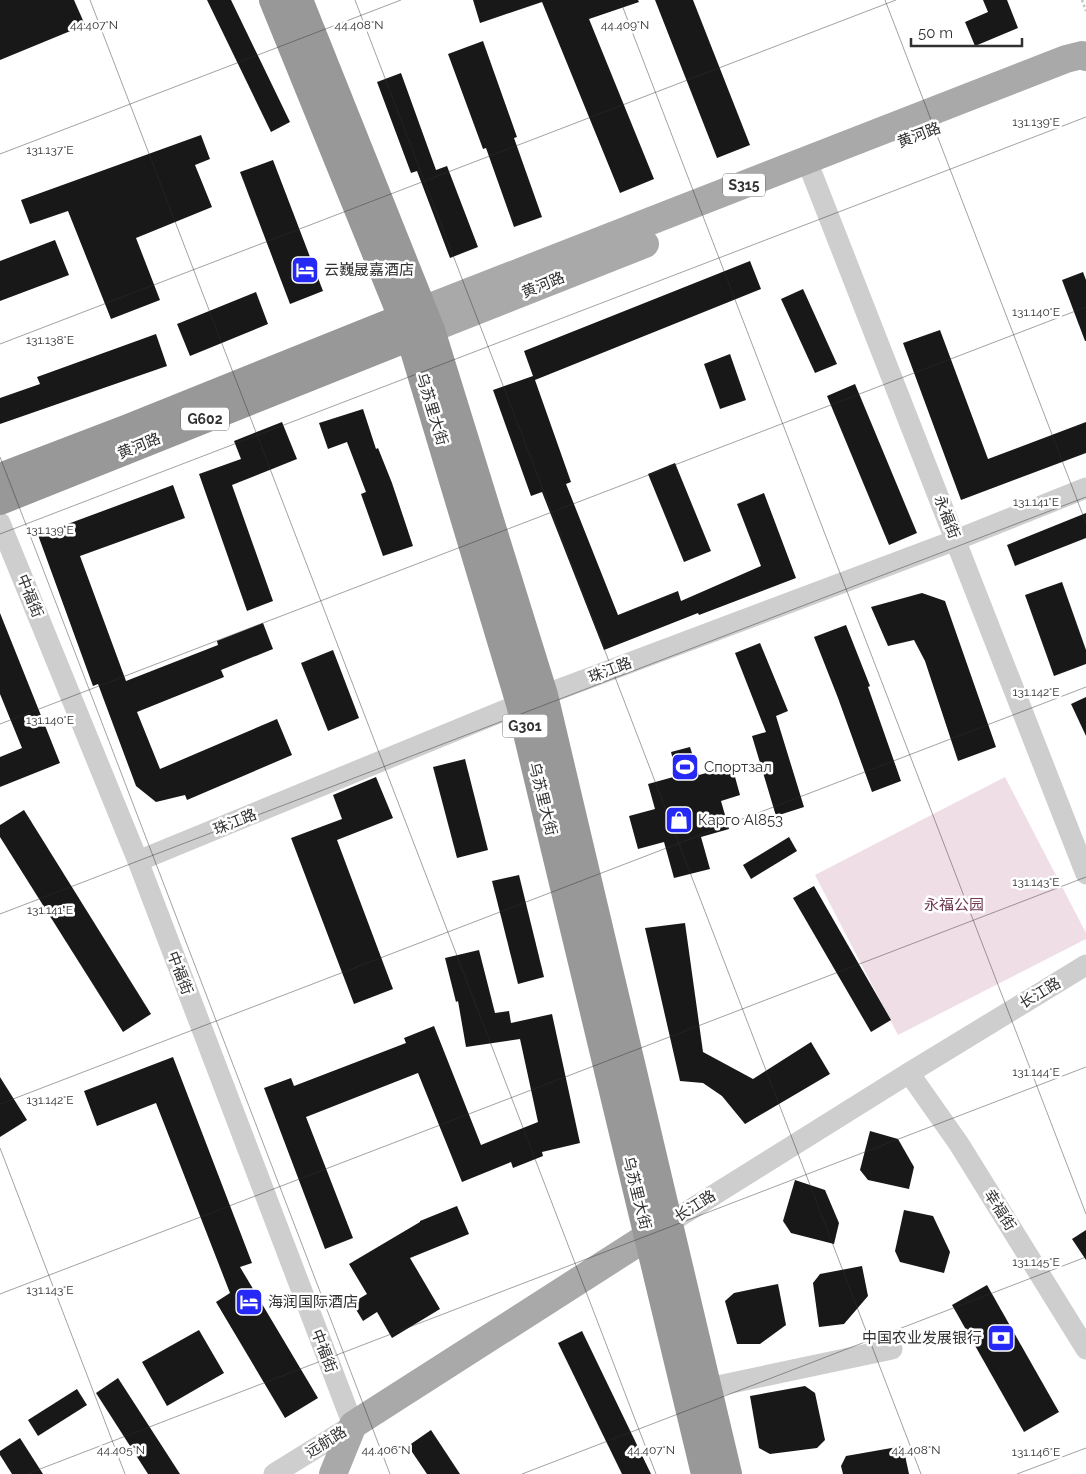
<svg xmlns="http://www.w3.org/2000/svg" width="1086" height="1474" viewBox="0 0 1086 1474" font-family="Raleway,'Noto Sans SC',sans-serif">
  <rect width="100%" height="100%" fill="#fff"/>
  <polygon fill="#efdee6" points="1005,777 1086,933 1086,939 898,1035 815,875"/>
  <g fill="#181818">
    <polygon points="0,0 74,0 85,25 0,60"/>
    <polygon points="207,0 231,0 290,122 271,132"/>
    <polygon points="473,0 638,0 639,2 589,19 654,179 620,193 542,2 480,23"/>
    <polygon points="655,0 693,0 750,145 717,158"/>
    <polygon points="983,0 1007,0 1018,28 975,46 965,22 988,12"/>
    <polygon points="483,41 517,137 514,138 542,217 514,227 486,148 483,149 448,54"/>
    <polygon points="401,73 436,170 447,166 478,247 450,258 417,171 411,173 377,82"/>
    <polygon points="201,135 210,159 195,165 212,207 136,238 160,300 111,319 68,211 30,224 21,200"/>
    <polygon points="273,160 323,291 290,304 240,172"/>
    <polygon points="55,240 69,275 0,301 0,261"/>
    <polygon points="750,261 761,289 535,380 571,482 566,484 618,615 678,591 681,601 761,566 737,504 764,493 796,578 699,615 698,613 604,650 542,492 531,496 493,390 533,376 524,351"/>
    <polygon points="1083,272 1086,280 1086,341 1085,341 1062,280"/>
    <polygon points="803,289 837,364 815,373 781,299"/>
    <polygon points="256,292 268,324 190,356 177,324"/>
    <polygon points="940,330 988,459 1086,422 1086,453 961,500 903,343"/>
    <polygon points="156,334 167,366 0,424 0,398 40,384 37,377"/>
    <polygon points="730,354 746,400 720,409 704,364"/>
    <polygon points="855,384 917,533 889,545 827,396"/>
    <polygon points="363,409 376,449 378,448 392,483 413,546 383,556 361,494 366,492 347,442 328,449 319,423"/>
    <polygon points="282,422 297,459 232,485 273,601 247,611 199,474 241,459 234,441"/>
    <polygon points="675,463 711,551 684,562 648,474"/>
    <polygon points="173,485 185,518 80,556 126,681 218,645 217,641 263,623 273,649 221,670 224,677 137,712 160,769 277,719 292,755 187,800 185,795 156,802 136,786 98,684 93,686 38,535"/>
    <polygon points="1086,513 1086,538 1015,566 1007,545"/>
    <polygon points="1062,582 1086,650 1086,664 1054,676 1025,595"/>
    <polygon points="922,593 945,601 996,747 958,761 925,661 914,640 888,646 871,607"/>
    <polygon points="0,613 60,763 0,787 0,757 22,748 0,694"/>
    <polygon points="846,625 870,686 868,687 901,781 872,792 838,698 814,637"/>
    <polygon points="760,643 788,711 776,716 804,807 776,816 752,736 766,732 735,653"/>
    <polygon points="333,650 359,718 328,731 301,663"/>
    <polygon points="1086,697 1086,736 1071,704"/>
    <polygon points="690,747 699,775 732,766 740,795 721,801 729,829 701,837 710,869 674,878 664,842 638,849 629,816 655,809 648,784 677,776 671,752"/>
    <polygon points="465,759 488,850 457,858 433,767"/>
    <polygon points="376,777 393,818 337,840 393,989 354,1004 291,838 342,819 333,795"/>
    <polygon points="24,810 151,1014 123,1032 0,837 0,825"/>
    <polygon points="789,837 797,851 751,879 743,865"/>
    <polygon points="519,875 544,977 518,984 492,881"/>
    <polygon points="814,886 891,1020 871,1032 793,898"/>
    <polygon points="685,923 703,1052 753,1079 811,1042 830,1074 745,1124 722,1096 703,1083 680,1081 645,928"/>
    <polygon points="479,950 495,1013 509,1011 511,1023 552,1014 580,1143 542,1152 543,1156 513,1168 511,1162 462,1182 418,1073 306,1117 353,1238 325,1249 264,1088 291,1078 294,1086 406,1043 404,1038 434,1026 481,1145 538,1122 520,1039 466,1047 458,1001 456,1002 445,958"/>
    <polygon points="173,1057 252,1263 240,1267 318,1398 285,1418 216,1302 230,1293 156,1103 97,1126 84,1091"/>
    <polygon points="0,1077 27,1120 0,1137"/>
    <polygon points="870,1131 898,1139 914,1167 909,1189 868,1180 860,1170"/>
    <polygon points="795,1180 825,1190 839,1223 834,1244 791,1233 783,1221"/>
    <polygon points="457,1206 469,1234 410,1258 440,1309 392,1338 377,1312 363,1321 352,1303 367,1294 349,1264 420,1222 420,1221"/>
    <polygon points="904,1210 933,1216 950,1252 944,1273 900,1262 895,1251"/>
    <polygon points="1086,1230 1086,1260 1072,1239"/>
    <polygon points="862,1266 868,1296 844,1324 819,1327 813,1283 820,1274"/>
    <polygon points="778,1284 786,1325 760,1344 737,1344 725,1301 734,1293"/>
    <polygon points="987,1285 1059,1412 1024,1432 952,1305"/>
    <polygon points="199,1330 224,1373 167,1406 142,1362"/>
    <polygon points="582,1331 651,1474 622,1474 558,1343"/>
    <polygon points="118,1378 180,1474 148,1474 96,1393"/>
    <polygon points="805,1386 815,1393 825,1440 817,1448 770,1454 759,1448 750,1396"/>
    <polygon points="77,1389 87,1405 38,1436 28,1420"/>
    <polygon points="431,1430 460,1474 427,1474 408,1446"/>
    <polygon points="20,1438 43,1474 12,1474 0,1455 0,1451"/>
    <polygon points="903,1446 909,1474 843,1474 841,1466 846,1456"/>
  </g>
  <g fill="none" stroke-linecap="round" stroke-linejoin="round">
    <polyline stroke="#c5c5c5" stroke-width="2.5" stroke-dasharray="2.5 2.5" stroke-linecap="butt" points="1082,0 1086,11"/>
    <g stroke="#cecece" stroke-width="21">
      <polyline points="807,161 1086,874"/>
      <polyline points="0,523 138,861 353,1425 274,1474"/>
      <polyline points="138,861 520,704 956,540 1086,488"/>
      <polyline points="909,1073 959,1144 1086,1349"/>
      <polyline points="669,1223 909,1073 1086,965"/>
      <polyline points="708,1388 892,1349"/>
    </g>
    <g stroke="#a9a9a9" stroke-width="28">
      <polyline points="402,318 1066,59 1082,55 1086,57"/>
      <polyline points="410,337 645,244"/>
      <polyline points="333,1474 353,1425 667,1224"/>
    </g>
    <g stroke="#989898" stroke-width="28">
      <polyline points="273,0 410,337 520,704 705,1474"/>
      <polyline points="299,0 431,330 544,695 728,1474"/>
      <polyline points="0,477 128,428 402,318"/>
      <polyline points="0,501 410,337"/>
    </g>
  </g>
  <path fill="none" stroke="#313131" stroke-width="1" stroke-opacity="0.45" d="M90 0 656 1474M355 0 921 1474M620 0 1086 1214M885 0 1086 523M0 154 401 0M0 344 896 0M0 457 390 1474M0 534 1086 117M0 724 1086 307M0 914 1086 497M0 1104 1086 687M0 1148 125 1474M0 1294 1086 877M27 1474 1086 1067M522 1474 1086 1257M1017 1474 1086 1448"/>
  <defs>
    <g id="hotel-square" transform="scale(1.4375)"><rect x="-9" y="-9" width="18" height="18" rx="4" fill="#2628f5" stroke="#fff"/><path d="M-6-4.5h1.5V1H6V5H4.5V3h-9V5H-6ZM-4 0a1.8 1.8 0 1 1 3.6 0ZM.5 0V-2.5h3Q6-2.5 6 0Z" fill="#fff"/></g>
    <g id="stadium-square" transform="scale(1.4375)"><rect x="-9" y="-9" width="18" height="18" rx="4" fill="#2628f5" stroke="#fff"/><path d="M0-5a6.5 5 0 1 0 0 10a6.5 5 0 1 0 0-10ZM-3.5-1.8h7v3.6h-7Z" fill="#fff"/></g>
    <g id="shop-square" transform="scale(1.4375)"><rect x="-9" y="-9" width="18" height="18" rx="4" fill="#2628f5" stroke="#fff"/><path d="M-5-2.5h2.3a2.7 3.5 0 0 1 5.4 0H5L5.5 6h-11ZM-1.5-2.5h3a1.5 2.3 0 0 0-3 0Z" fill="#fff"/></g>
    <g id="bank-square" transform="scale(1.4375)"><rect x="-9" y="-9" width="18" height="18" rx="4" fill="#2628f5" stroke="#fff"/><path d="M-6-4H6V4H-6ZM0-2.3a2.3 2.3 0 1 0 0 4.6a2.3 2.3 0 1 0 0-4.6Z" fill="#fff"/></g>
  </defs>
  <g fill-rule="evenodd">
    <use href="#hotel-square" x="305" y="270"/>
    <use href="#stadium-square" x="685" y="767"/>
    <use href="#shop-square" x="679" y="820"/>
    <use href="#hotel-square" x="249" y="1302"/>
    <use href="#bank-square" x="1001" y="1338"/>
  </g>
  <g text-anchor="middle" stroke-width="5" stroke-linejoin="round" paint-order="stroke">
    <g fill="#fff" stroke="#6f6f6f" stroke-width="1">
      <rect x="723" y="173.5" width="42" height="23" rx="4"/>
      <rect x="181" y="407.5" width="48" height="23" rx="4"/>
      <rect x="502.5" y="714.5" width="45" height="23" rx="4"/>
    </g>
    <g font-size="14" font-weight="bold" fill="#313131">
      <text x="744" y="190">S315</text>
      <text x="205" y="424">G602</text>
      <text x="525" y="731">G301</text>
    </g>
    <g font-size="15" fill="#313131" stroke="#fff">
      <text transform="translate(919 135) rotate(-21)" y="5">黄河路</text>
      <text transform="translate(543 285) rotate(-22)" y="5">黄河路</text>
      <text transform="translate(432 409) rotate(73)" y="5">乌苏里大街</text>
      <text transform="translate(139 446) rotate(-22)" y="5">黄河路</text>
      <text transform="translate(947 517) rotate(69)" y="5">永福街</text>
      <text transform="translate(30 596) rotate(68)" y="5">中福街</text>
      <text transform="translate(610 670) rotate(-21)" y="5">珠江路</text>
      <text transform="translate(543 799) rotate(76)" y="5">乌苏里大街</text>
      <text transform="translate(235 822) rotate(-22)" y="5">珠江路</text>
      <text transform="translate(180 973) rotate(69)" y="5">中福街</text>
      <text transform="translate(1040 993) rotate(-31)" y="5">长江路</text>
      <text transform="translate(637 1193) rotate(76)" y="5">乌苏里大街</text>
      <text transform="translate(695 1206) rotate(-32)" y="5">长江路</text>
      <text transform="translate(1000 1210) rotate(58)" y="5">幸福街</text>
      <text transform="translate(324 1351) rotate(69)" y="5">中福街</text>
      <text transform="translate(326 1442) rotate(-32)" y="5">远航路</text>
    </g>
    <g font-size="15" fill="#313131" stroke="#fff" text-anchor="start">
      <text x="324" y="275">云巍晟嘉酒店</text>
      <text x="704" y="772">Спортзал</text>
      <text x="698" y="825">Карго Al853</text>
      <text x="268" y="1307">海润国际酒店</text>
      <text x="982" y="1343" text-anchor="end">中国农业发展银行</text>
    </g>
    <g font-size="15" fill="#713950" stroke="#fff">
      <text x="954" y="910">永福公园</text>
    </g>
  </g>
  <g font-size="12" text-anchor="middle" fill="#313131" stroke="#fff" stroke-width="5" stroke-linejoin="round" paint-order="stroke">
    <text x="94" y="29">44.407°N</text>
    <text x="359" y="29">44.408°N</text>
    <text x="625" y="29">44.409°N</text>
    <text x="1036" y="126">131.139°E</text>
    <text x="50" y="154">131.137°E</text>
    <text x="1036" y="316">131.140°E</text>
    <text x="50" y="344">131.138°E</text>
    <text x="1036" y="506">131.141°E</text>
    <text x="50" y="534">131.139°E</text>
    <text x="1036" y="696">131.142°E</text>
    <text x="50" y="724">131.140°E</text>
    <text x="1036" y="886">131.143°E</text>
    <text x="50" y="914">131.141°E</text>
    <text x="1036" y="1076">131.144°E</text>
    <text x="50" y="1104">131.142°E</text>
    <text x="1036" y="1266">131.145°E</text>
    <text x="50" y="1294">131.143°E</text>
    <text x="121" y="1454">44.405°N</text>
    <text x="386" y="1454">44.406°N</text>
    <text x="651" y="1454">44.407°N</text>
    <text x="916" y="1454">44.408°N</text>
    <text x="1036" y="1456">131.146°E</text>
  </g>
  <path d="M911 38v8h111v-8" fill="none" stroke="#313131" stroke-width="2.5"/>
  <text x="918" y="38" font-size="15" fill="#313131" stroke="#ffffff" stroke-width="4" paint-order="stroke">50 m</text>
</svg>
